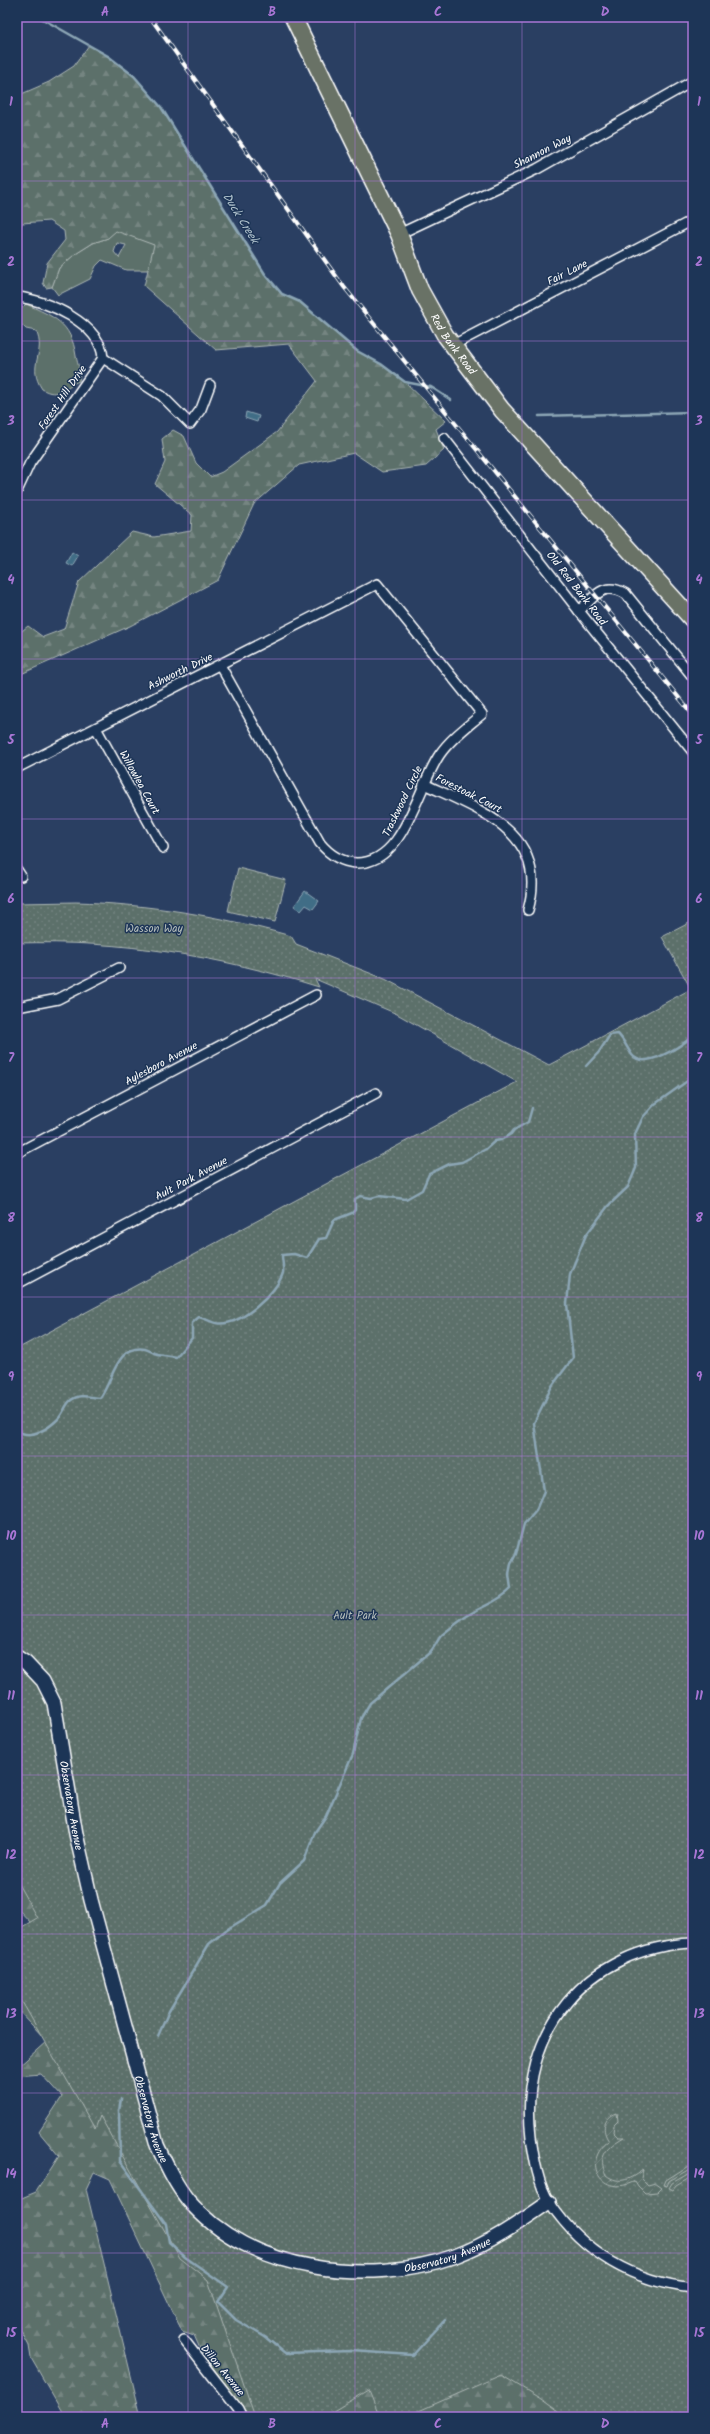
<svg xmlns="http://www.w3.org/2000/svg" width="710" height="2434" viewBox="0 0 710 2434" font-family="Kalam,sans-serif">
  <defs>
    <pattern id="forest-firs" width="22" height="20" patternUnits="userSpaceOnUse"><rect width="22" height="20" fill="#5c706b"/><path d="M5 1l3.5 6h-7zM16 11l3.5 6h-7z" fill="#748581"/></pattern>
    <pattern id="park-dots" width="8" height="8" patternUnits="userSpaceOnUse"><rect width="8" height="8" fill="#5c706b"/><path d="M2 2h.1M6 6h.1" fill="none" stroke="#748581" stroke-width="1.8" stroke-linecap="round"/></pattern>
    <pattern id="garden-furrows" width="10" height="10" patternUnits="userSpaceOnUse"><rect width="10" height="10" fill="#5c706b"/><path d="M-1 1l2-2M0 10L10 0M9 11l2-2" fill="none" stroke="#748581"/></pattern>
  </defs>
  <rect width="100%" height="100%" fill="#2a3f62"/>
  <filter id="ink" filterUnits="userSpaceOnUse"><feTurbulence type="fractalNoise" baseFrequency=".025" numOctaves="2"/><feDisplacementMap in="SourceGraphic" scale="8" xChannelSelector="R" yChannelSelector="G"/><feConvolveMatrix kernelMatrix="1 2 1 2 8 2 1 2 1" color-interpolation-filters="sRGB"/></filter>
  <g filter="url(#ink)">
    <g fill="#5c706b" stroke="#aeb8b5" fill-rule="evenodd">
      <path d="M116 230 155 245 148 270H126L102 260 96 266 90 279 58 295 52 287 59 268 74 255 93 243 108 238ZM117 243 126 245 119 258 114 252Z"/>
      <path d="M26 304C54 317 71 322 76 356 78 366 81 371 79 381 64 387 58 399 42 389 26 365 47 353 36 331L26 329 17 320V313Z"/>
    </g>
    <g fill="url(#forest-firs)" stroke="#aeb8b5">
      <polygon points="89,45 108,56 134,76 161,107 265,274 282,294 300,302 357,351 381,364 405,382 446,421 436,429 444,450 426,466 382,472 354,453 299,465 254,504 218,580 130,626 21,674 17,671 17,635 28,626 43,637 64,629 79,582 132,532 154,537 191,531 192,515 155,484 165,462 162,439 173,430 184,436 196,463 210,477 222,472 277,432 317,381 289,344 216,350 144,286 154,245 116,231 108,238 93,243 74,255 59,268 52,287 46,288 43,283 47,263 65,240 64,231 49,221 22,223 17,233 17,96 49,82 74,66"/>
      <polygon points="17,1746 670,2417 249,2417 201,2351 194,2335 182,2331 110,2179 94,2172 86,2189 141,2417 65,2417 31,2358 29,2346 17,2323 17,2200 36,2192 59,2156 39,2132 62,2097 41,2074 17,2076 17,2068 47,2041 17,2009 17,1930 32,1924 17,1908"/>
    </g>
    <g fill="url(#park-dots)" stroke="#aeb8b5">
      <polygon points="238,868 286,880 275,922 228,911"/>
      <path d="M76 902C149 904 220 916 291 936L296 944 385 979 549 1065 691 989 662 937 693 921V2417H566L541 2399 501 2375 405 2417H380L369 2390 323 2417H255L208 2280 180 2258 100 2116 95 2129 17 1993V1930L37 1918 17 1882V1349L517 1082 397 1014 315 979 319 987C220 956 121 940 17 943V903Z"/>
    </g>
    <g fill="url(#garden-furrows)" stroke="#aeb8b5">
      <path d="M617 2113 618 2121 614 2125 613 2132 618 2137H624C607 2147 597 2156 606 2175 620 2186 631 2178 643 2170L641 2178 648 2185 655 2183 662 2188 658 2192 645 2193 638 2186 635 2181C602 2199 580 2162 609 2141 601 2130 603 2118 617 2113Z"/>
      <polygon points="693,2163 693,2167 669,2181 667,2186 664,2185 666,2180"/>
      <polygon points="693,2171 693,2176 676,2186 673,2190 669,2188 672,2183"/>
    </g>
    <g fill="#416d86" stroke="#8da7b6">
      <polygon points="246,412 259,416 257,422 245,418"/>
      <polygon points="72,552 78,556 72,566 66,563"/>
      <polygon points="305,891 319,901 313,909 306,905 301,911 294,906"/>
    </g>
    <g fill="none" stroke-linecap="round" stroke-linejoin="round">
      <g stroke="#8da7b6" stroke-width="2.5">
        <polyline points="39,17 108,56 134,76 161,107 265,274 282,294 300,302 357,351 381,364 405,382 431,387 451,400"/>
        <polyline points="539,416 693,412"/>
        <path d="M586 1066 599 1052 610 1035 618 1034C624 1040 627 1048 632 1055 645 1071 682 1045 693 1036"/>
        <path d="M17 1430C30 1441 49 1428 58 1419 63 1414 66 1404 70 1401 79 1393 89 1397 100 1398 113 1381 116 1344 145 1349 149 1350 153 1353 157 1354 163 1355 170 1356 176 1357L192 1338V1323L199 1317C204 1318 210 1322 216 1323 239 1328 276 1294 283 1273 284 1268 282 1260 282 1255L294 1254 307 1258 319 1239 326 1238 334 1220 352 1213 355 1210V1199L360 1196 371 1198 379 1196 406 1199 422 1190 429 1174 449 1164 462 1162 486 1149 495 1141 501 1140 511 1134 514 1130 528 1122 532 1108"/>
        <path d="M158 2036 169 2011 209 1944 226 1930 267 1905 280 1883 304 1861 315 1832 326 1816 353 1754 361 1718 370 1703 428 1654C434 1649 436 1643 440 1637 442 1634 460 1621 464 1618 479 1607 499 1602 511 1589L509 1574 511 1564 516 1554 524 1524 536 1510 544 1491 534 1423 552 1386 573 1358 567 1304 570 1274 586 1235 608 1206 628 1187 636 1168 635 1134 643 1117 655 1104 693 1077"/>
        <polyline points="121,2099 119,2111 120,2161 166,2224 169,2242 185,2257 228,2287 218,2302 236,2320 265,2337 285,2353 351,2351 413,2355 445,2320"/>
      </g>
      <g stroke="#fff" stroke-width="12">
        <g id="street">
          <polyline points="399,234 537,169 693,81"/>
          <path d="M17 297C47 300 101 324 103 358L30 463 17 491"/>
          <polyline points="453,345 693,220"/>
          <polyline points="103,358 162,396 190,424 201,409 210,385"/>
          <polyline points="444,438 579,611 693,752"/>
          <path d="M579 611C595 596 603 581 626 594L693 677"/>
          <polyline points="96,728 163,848"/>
          <path d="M17 768 377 584 482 714C468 726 451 738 440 754 417 787 405 864 356 863 341 862 329 854 320 843L220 665"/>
          <path d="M424 784C480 810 550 833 528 910"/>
          <polyline points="17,870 21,876"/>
          <polyline points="17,1007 58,999 119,968"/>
          <polyline points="17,1153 316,995"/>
          <polyline points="17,1284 376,1093"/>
          <path d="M693 1943C587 1947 518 2032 531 2137 534 2158 538 2185 550 2203 583 2253 634 2282 693 2288"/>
          <polyline points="184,2340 238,2409 242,2417"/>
        </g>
      </g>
      <g stroke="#fff" stroke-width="16">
        <g id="secondary">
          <path id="s1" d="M17 1657 26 1663 43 1681 54 1703 76 1834 91 1900 157 2145C166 2164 175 2184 188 2200 249 2273 370 2286 455 2256 490 2243 519 2223 549 2202"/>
        </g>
      </g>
      <g stroke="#fff" stroke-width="19">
        <g id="highway">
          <path id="s2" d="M293 17 399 234 420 290 445 335 502 410 693 620"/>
        </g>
      </g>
      <use href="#street" stroke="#1d3557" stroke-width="9"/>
      <use href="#secondary" stroke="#1d3557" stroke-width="13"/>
      <use href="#highway" stroke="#697266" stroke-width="16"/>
      <g stroke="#fff" stroke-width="4">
        <polyline id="rail" points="150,17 344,287 693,715"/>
      </g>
      <use href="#rail" stroke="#1d3557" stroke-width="2.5" stroke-dasharray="8" stroke-linecap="butt"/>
    </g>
  </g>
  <path fill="none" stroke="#a976d5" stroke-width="1" stroke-opacity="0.55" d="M188 17V2417M355 17V2417M522 17V2417M17 181H693M17 341H693M17 500H693M17 659H693M17 819H693M17 978H693M17 1137H693M17 1297H693M17 1456H693M17 1615H693M17 1775H693M17 1934H693M17 2093H693M17 2253H693"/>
  <g text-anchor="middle" stroke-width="3" stroke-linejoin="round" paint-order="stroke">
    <g font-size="11" fill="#fff" stroke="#1d3557">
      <text transform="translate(542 151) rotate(-27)" y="4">Shannon Way</text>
      <text transform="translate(567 272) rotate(-27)" y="4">Fair Lane</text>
      <text dy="4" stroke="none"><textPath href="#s2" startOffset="365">Red Bank Road</textPath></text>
      <text transform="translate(62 397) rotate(-55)" y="4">Forest Hill Drive</text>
      <text transform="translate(577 588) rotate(52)" y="4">Old Red Bank Road</text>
      <text transform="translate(180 671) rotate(-26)" y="4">Ashworth Drive</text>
      <text transform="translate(140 782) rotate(61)" y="4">Willowlea Court</text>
      <text transform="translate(469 793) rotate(27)" y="4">Forestoak Court</text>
      <text transform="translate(402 801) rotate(-64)" y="4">Traskwood Circle</text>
      <text transform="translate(161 1063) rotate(-28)" y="4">Aylesboro Avenue</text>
      <text transform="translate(191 1178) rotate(-28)" y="4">Ault Park Avenue</text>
      <text dy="4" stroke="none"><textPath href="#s1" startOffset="164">Observatory Avenue</textPath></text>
      <text dy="4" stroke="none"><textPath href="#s1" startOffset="488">Observatory Avenue</textPath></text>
      <text dy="4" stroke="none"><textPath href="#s1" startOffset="859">Observatory Avenue</textPath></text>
      <text transform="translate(223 2370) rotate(51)" y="4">Dillon Avenue</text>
    </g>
    <g font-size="11" fill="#b6bfbc" stroke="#1d3557">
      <text x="154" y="932">Wasson Way</text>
      <text x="355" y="1619">Ault Park</text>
    </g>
    <g font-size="12" font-style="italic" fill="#b3c5cf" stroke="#1d3557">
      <text transform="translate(241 218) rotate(58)" y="4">Duck Creek</text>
    </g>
  </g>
  <rect width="710" height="2434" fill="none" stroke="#1d3557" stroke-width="44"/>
  <rect x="22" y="22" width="666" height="2390" fill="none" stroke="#a976d5" stroke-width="1.5"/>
  <g font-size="13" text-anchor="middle" font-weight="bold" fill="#a976d5">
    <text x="105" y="16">A</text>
    <text x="272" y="16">B</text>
    <text x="438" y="16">C</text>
    <text x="605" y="16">D</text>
    <text x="11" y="106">1</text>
    <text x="699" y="106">1</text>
    <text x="11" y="266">2</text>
    <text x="699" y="266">2</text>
    <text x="11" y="425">3</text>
    <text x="699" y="425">3</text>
    <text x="11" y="584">4</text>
    <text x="699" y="584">4</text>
    <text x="11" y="744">5</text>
    <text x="699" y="744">5</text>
    <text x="11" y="903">6</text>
    <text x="699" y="903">6</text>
    <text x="11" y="1062">7</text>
    <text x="699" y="1062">7</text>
    <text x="11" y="1222">8</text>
    <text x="699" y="1222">8</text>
    <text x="11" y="1381">9</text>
    <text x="699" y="1381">9</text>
    <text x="11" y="1540">10</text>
    <text x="699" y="1540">10</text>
    <text x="11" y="1700">11</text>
    <text x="699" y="1700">11</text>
    <text x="11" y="1859">12</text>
    <text x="699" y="1859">12</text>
    <text x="11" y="2018">13</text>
    <text x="699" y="2018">13</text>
    <text x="11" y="2178">14</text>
    <text x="699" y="2178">14</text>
    <text x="11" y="2337">15</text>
    <text x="699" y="2337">15</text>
    <text x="105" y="2428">A</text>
    <text x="272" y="2428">B</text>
    <text x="438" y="2428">C</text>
    <text x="605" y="2428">D</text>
  </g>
</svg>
